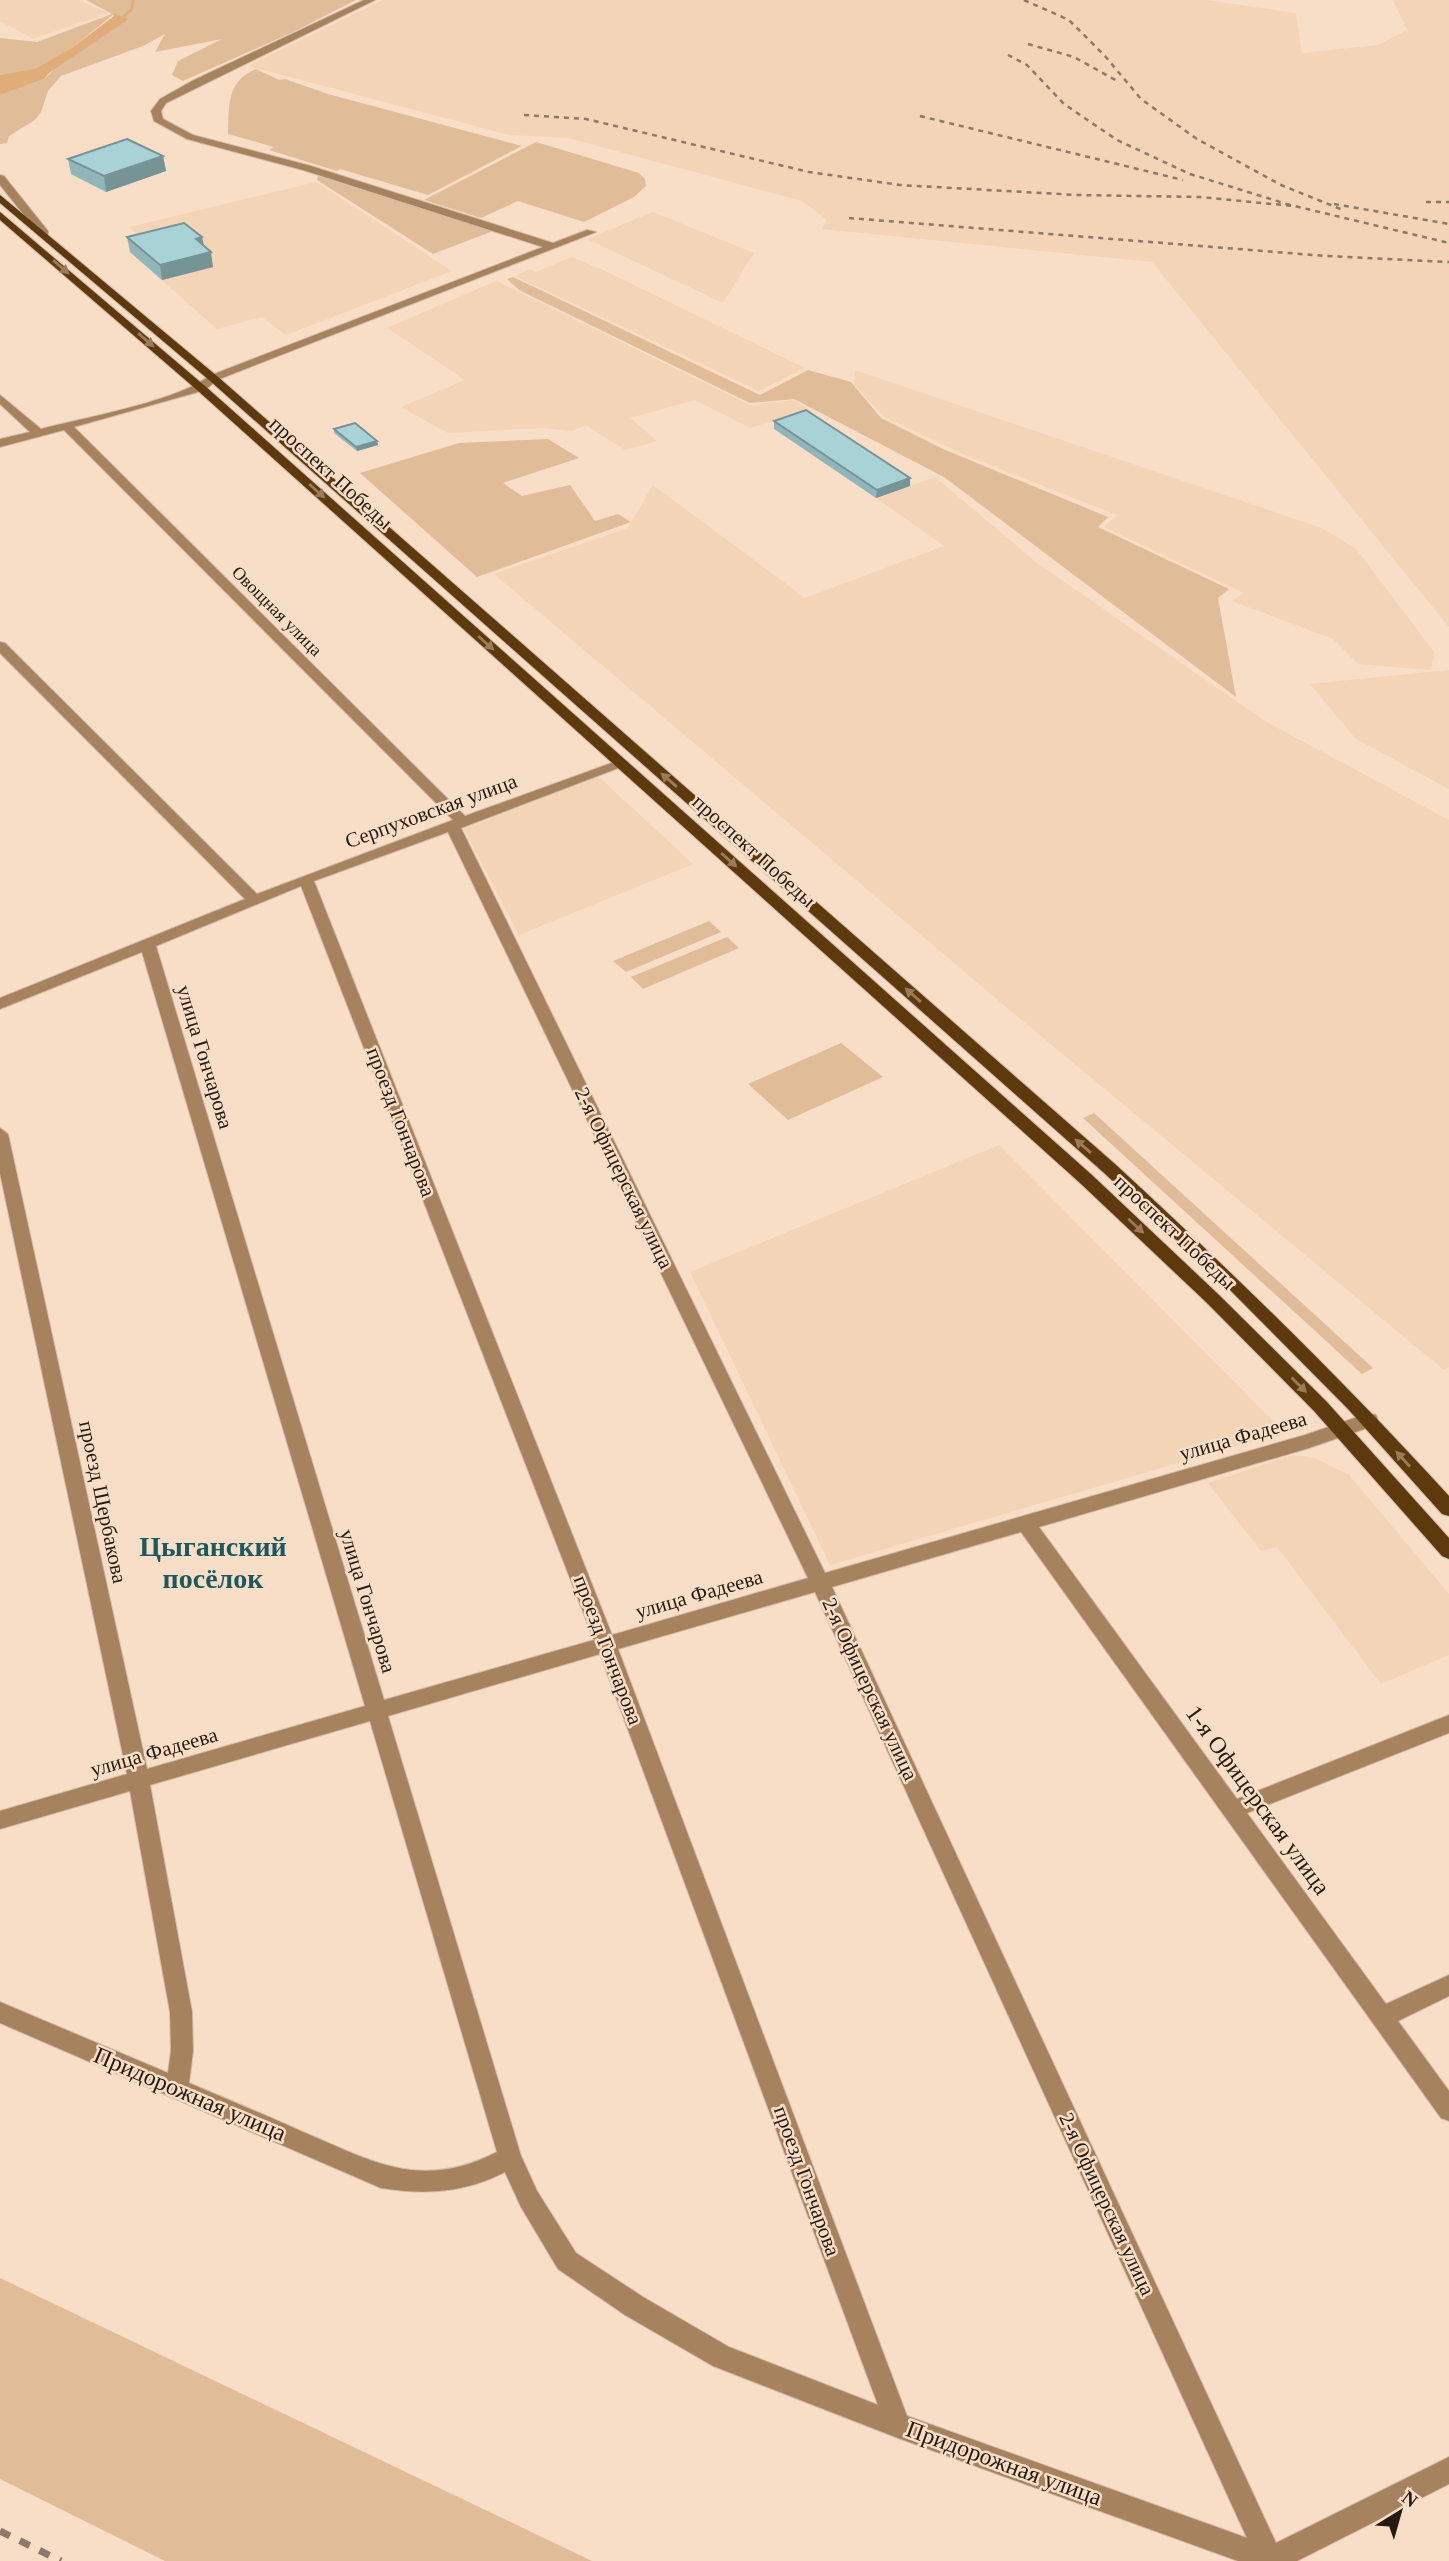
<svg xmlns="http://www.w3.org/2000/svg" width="1449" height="2561" viewBox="0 0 1449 2561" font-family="Georgia,serif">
  <rect width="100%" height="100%" fill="#f8dec6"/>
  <g fill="#f3d4b6">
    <polygon points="0,0 78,0 108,13 33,39 0,21"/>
    <polygon points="383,0 1206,0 1296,13 1302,53 1378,45 1407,30 1393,0 1449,0 1449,627 1152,262 822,229 827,220 802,201 568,138 509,135 248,66"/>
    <polygon points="316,182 452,271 286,335 262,317 217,329 130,252 153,246 129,227"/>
    <polygon points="653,212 754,253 723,303 587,239"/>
    <polygon points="572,257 605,271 805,368 759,391 515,276 530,269 536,272"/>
    <polygon points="496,281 750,405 793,400 810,410 750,428 695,400 630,418 657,441 625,450 586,425 572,431 542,428 448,433 401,407 465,380 387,328"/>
    <polygon points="855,370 1322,528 1356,549 1435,653 1431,670 1358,664 1333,639 1232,601 1244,593 1104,527 1117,515 965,455 883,416 854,384"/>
    <polygon points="935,477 1037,563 1265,721 1449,820 1449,1367 1444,1370 1018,1017 494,574 628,528 653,485 805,598 944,546 876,498"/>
    <polygon points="1449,670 1449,789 1356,739 1310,684"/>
    <polygon points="599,777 693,864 519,935 464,829"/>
    <polygon points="999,1145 1284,1432 830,1565 690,1272"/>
    <polygon points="1293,1455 1313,1457 1349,1475 1449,1594 1449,1655 1381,1684 1277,1547 1261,1551 1208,1483"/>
  </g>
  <g fill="#e1bc99">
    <polygon points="86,0 356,0 291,33 183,81 172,75 178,61 222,39 155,52 165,34 143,46 61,76 48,91 41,112 35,120 9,136 7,143 0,144 0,95 44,79 57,67 128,19 114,14 72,48 35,70 0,75 0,38 37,42 112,14"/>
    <path d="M256 69 279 80 285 79 328 94 522 146 428 195 340 169 337 171 269 150 274 147 228 134C229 107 226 81 256 69Z"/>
    <polygon points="536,142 639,173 645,179 646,186 634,197 584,222 518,201 481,218 424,200"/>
    <polygon points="318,176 493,231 433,254 317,180"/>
    <polygon points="513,277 760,395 808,370 851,382 881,418 943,449 1108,517 1098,527 1229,589 1218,598 1236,697 944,477 794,399 750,403 519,290 507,279"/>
    <polygon points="548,439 579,458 503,483 522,496 570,485 595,521 618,514 631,522 477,577 360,473 459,443"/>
    <polygon points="709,921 721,932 626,972 613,961"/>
    <polygon points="727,937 739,948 643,989 631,977"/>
    <polygon points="841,1043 883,1077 788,1120 748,1084"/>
    <polygon points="1094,1113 1373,1368 1362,1374 1083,1118"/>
    <polygon points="0,2278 592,2561 165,2561 0,2479"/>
  </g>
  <polygon fill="#dfac7a" points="113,13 129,19 49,73 44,79 0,95 0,75 35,69 72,48 114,16"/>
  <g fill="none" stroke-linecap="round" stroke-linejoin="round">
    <polyline stroke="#dfac7a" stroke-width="2.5" points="119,21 132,9 133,0"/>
    <g stroke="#d2bba6" stroke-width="2">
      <path id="minor" d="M364 0H375L166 103 161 111 163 119 193 135 311 166 553 243 587 230 596 232 217 380 205 390 74 427 465 816 617 761H627L629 764 461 828 825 1573 1305 1435 1369 1413 1376 1415 1378 1420 1376 1425 1309 1448 1039 1527 1237 1799 1449 1715V1733L1247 1813 1386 2004 1449 1975V1996L1398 2021 1449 2091V2121L1441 2118 1021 1532 832 1587 1276 2543 1449 2457V2484L1297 2561H1238L898 2438 713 2366 625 2315 558 2269 521 2207 505 2172C464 2193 426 2195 381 2188L0 2023V2002L168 2073 171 2051 170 2012 130 1791 0 1829V1811L127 1774 0 1173V1128L8 1134 147 1769 365 1706 142 952 0 1009V998L245 899 0 653V642L5 643 257 894 453 820 64 430 0 447V439L30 432 0 404V395L41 429C83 418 178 401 209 376L543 247 303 170 187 139 154 121 151 111 160 99 192 81ZM448 832 808 1578 612 1635 314 881ZM301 886 594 1640 384 1700 156 946ZM815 1592 1247 2538 907 2416 618 1649ZM600 1654 878 2405 729 2347 643 2297 576 2253 537 2191 521 2156 388 1716ZM370 1721 497 2152C421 2191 374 2162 303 2132 265 2115 227 2099 189 2083L193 2051 192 2012 150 1785Z"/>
    </g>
    <g stroke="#d2bba6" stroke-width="2">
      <polygon id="tertiary" points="0,175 4,176 48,231 48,235 40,235 0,185"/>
    </g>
    <g stroke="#d2bba6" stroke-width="2">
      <g id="primary">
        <path d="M0 195 217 376 1115 1164C1231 1271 1343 1380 1449 1496V1516L1442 1514 1348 1409 1230 1290 1103 1172 209 380 0 203Z"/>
        <polygon points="0,212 205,386 1092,1175 1218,1294 1326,1401 1449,1538 1449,1559 1442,1556 1314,1411 1206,1302 1080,1183 197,390 0,220"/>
      </g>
    </g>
    <use href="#minor" fill="#a6825e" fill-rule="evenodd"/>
    <use href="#tertiary" fill="#a6825e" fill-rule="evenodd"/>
    <use href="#primary" fill="#5e390e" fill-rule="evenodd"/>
    <g stroke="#8b796a" stroke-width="2.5" stroke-dasharray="5 5" stroke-linecap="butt">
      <polyline points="1024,0 1069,20 1105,56 1141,99 1197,139 1281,185 1343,210"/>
      <polyline points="1028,44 1074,57 1119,82"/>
      <polyline points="524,115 586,119 809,172 900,185 1077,195 1200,197 1293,206 1190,174 1117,140 1064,104 1027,65 1008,55"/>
      <polyline points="920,116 1183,180"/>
      <polyline points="1426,202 1449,202"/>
      <polyline points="1286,204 1449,243"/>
      <polyline points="1334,204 1449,224"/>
      <polyline points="849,218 1326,256 1449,262"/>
    </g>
    <polyline stroke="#8b796a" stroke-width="7" stroke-dasharray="11 11" stroke-linecap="butt" points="0,2531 61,2561"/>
  </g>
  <g fill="#91b5b9">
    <polygon points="163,156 166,171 106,192 71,174 68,159"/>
    <polygon points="127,237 202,237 204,246 213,267 162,280 130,252"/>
    <polygon points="774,421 910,486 876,498 774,429"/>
    <polygon points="334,429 377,441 378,445 357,451 334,433"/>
  </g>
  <g fill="#769396">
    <polygon points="163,156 166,171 106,192 104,176"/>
    <polygon points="202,237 205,253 196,239"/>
    <polygon points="211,252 213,267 162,280 160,265"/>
    <polygon points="377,441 378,445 357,451 356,447"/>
    <polygon points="910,478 910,486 876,498 877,490"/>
  </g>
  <g fill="#a9d2d7" stroke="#769396" stroke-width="2">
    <polygon points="127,139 163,156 104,176 68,159"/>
    <polygon points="184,223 202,237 196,239 211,252 160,265 127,237"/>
    <polygon points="806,410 910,478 877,490 774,421"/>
    <polygon points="355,423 377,441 356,447 334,429"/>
  </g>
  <defs><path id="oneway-solid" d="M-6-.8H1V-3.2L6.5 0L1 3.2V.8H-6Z" transform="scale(1.75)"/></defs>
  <g fill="#9c7b58">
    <use href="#oneway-solid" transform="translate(61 267) rotate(41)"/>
    <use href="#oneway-solid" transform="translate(146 340) rotate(41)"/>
    <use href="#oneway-solid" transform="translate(317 491) rotate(42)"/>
    <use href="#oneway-solid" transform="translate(486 643) rotate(42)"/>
    <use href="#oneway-solid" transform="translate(669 780) rotate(-139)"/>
    <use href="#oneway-solid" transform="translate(729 860) rotate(42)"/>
    <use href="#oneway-solid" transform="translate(913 995) rotate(-139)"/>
    <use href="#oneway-solid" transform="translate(1083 1146) rotate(-139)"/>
    <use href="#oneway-solid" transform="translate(1136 1226) rotate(43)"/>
    <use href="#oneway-solid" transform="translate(1299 1385) rotate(45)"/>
    <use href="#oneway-solid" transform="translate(1403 1459) rotate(-132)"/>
  </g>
  <g text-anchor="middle" stroke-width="5" stroke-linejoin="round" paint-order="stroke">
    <g font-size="18" fill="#251b13" stroke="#f8dec6">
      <text transform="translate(277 611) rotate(45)" y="6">Овощная улица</text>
    </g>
    <g font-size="21" fill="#251b13" stroke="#f8dec6">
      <text transform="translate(331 473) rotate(42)" y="7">проспект Победы</text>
      <text transform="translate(431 811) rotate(-20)" y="7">Серпуховская улица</text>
      <text transform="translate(754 851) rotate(42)" y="7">проспект Победы</text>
      <text transform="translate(205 1057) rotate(73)" y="7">улица Гончарова</text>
      <text transform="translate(401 1122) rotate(69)" y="7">проезд Гончарова</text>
      <text transform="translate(624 1178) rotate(64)" y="7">2-я Офицерская улица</text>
      <text transform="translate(1175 1232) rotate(43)" y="7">проспект Победы</text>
      <text transform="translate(1243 1436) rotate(-16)" y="7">улица Фадеева</text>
      <text transform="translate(103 1502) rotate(78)" y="7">проезд Щербакова</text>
      <text transform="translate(699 1594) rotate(-16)" y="7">улица Фадеева</text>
      <text transform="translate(368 1601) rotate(73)" y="7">улица Гончарова</text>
      <text transform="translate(608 1650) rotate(69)" y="7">проезд Гончарова</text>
      <text transform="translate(870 1689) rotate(65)" y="7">2-я Офицерская улица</text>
      <text transform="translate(154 1752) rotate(-16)" y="7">улица Фадеева</text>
      <text transform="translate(807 2181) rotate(70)" y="7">проезд Гончарова</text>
      <text transform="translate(1107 2204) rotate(65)" y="7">2-я Офицерская улица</text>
    </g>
    <g font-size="24" fill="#251b13" stroke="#f8dec6">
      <text transform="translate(1258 1800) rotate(54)" y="8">1-я Офицерская улица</text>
      <text transform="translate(190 2094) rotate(23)" y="8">Придорожная улица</text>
      <text transform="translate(1004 2463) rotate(20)" y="8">Придорожная улица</text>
    </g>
    <g font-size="28" font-weight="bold" fill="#1d585f" stroke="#f8dec6">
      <text x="213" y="1556">Цыганский<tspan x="213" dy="32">посёлок</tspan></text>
    </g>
  </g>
  <g transform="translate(1400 2512) rotate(37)" stroke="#f8dec6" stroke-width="5" paint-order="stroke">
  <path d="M0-5L12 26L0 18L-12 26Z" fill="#251b13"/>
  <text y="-10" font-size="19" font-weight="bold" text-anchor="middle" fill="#251b13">N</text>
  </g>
</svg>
